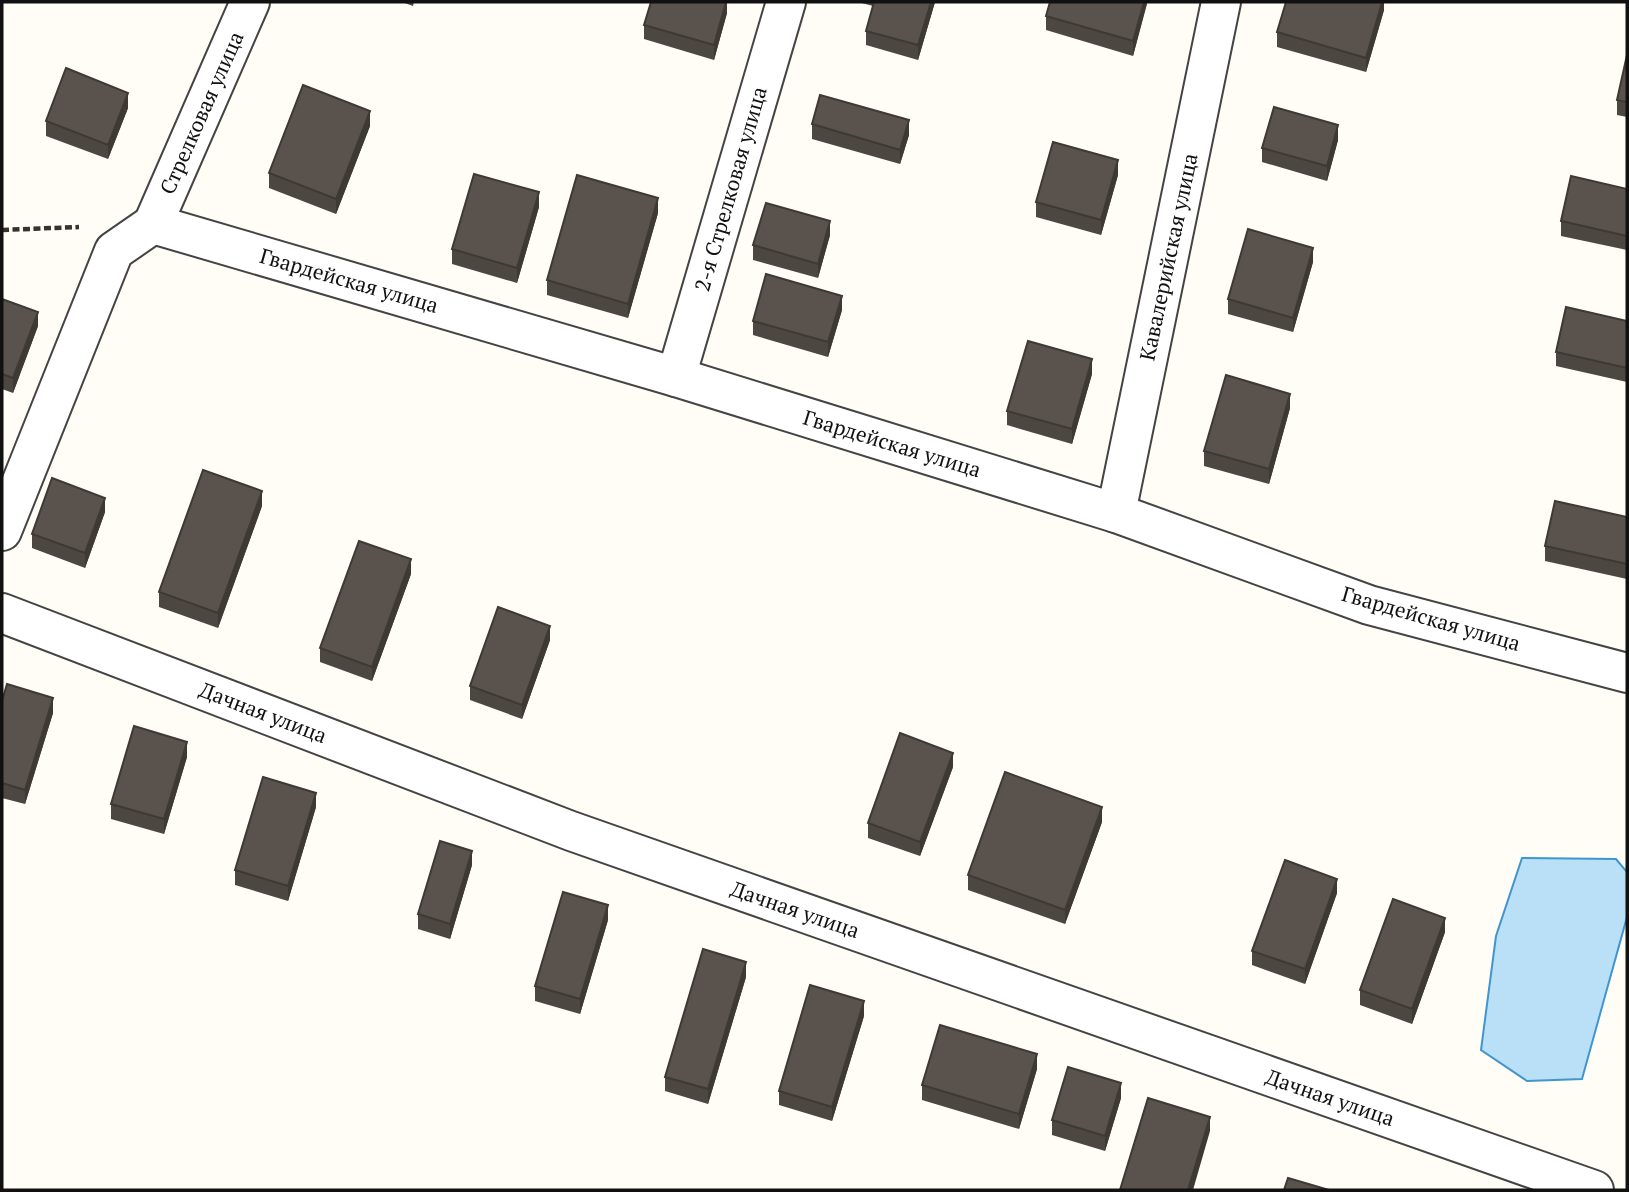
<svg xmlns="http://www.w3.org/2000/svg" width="1629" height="1192" viewBox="0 0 1629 1192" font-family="'PT Serif',serif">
  <rect width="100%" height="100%" fill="#fffdf5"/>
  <polygon fill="#b9e0f7" stroke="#3f96cf" stroke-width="2" points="1522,858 1616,859 1627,872 1627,917 1582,1079 1527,1081 1481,1050 1496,936"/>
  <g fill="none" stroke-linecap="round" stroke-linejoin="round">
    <g stroke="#444" stroke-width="42">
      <g id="minor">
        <polyline points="153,224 676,377 1116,513 1369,605 1627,673"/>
        <polyline points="153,224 250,2"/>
        <polyline points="676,377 786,2"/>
        <polyline points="1116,513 1221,2"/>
        <polyline points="2,531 114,251 153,224"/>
        <polyline points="2,613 571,831 1594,1190"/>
      </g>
    </g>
    <polyline stroke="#333" stroke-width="4.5" stroke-dasharray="7 3.5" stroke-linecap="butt" points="2,230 79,227"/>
    <use href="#minor" stroke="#fff" stroke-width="38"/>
  </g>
  <g fill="#4d4742">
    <polygon points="402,2 414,2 413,6"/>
    <polygon points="727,2 727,13 714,60 644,39 644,25"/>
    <polygon points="858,2 935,2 918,60 866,45 866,31 873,6"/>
    <polygon points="1147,2 1133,56 1046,30 1046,16"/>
    <polygon points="1384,2 1384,10 1366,72 1277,47 1277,32"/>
    <polygon points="1627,55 1627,117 1617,115 1617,100"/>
    <polygon points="128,108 108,159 46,136 46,121"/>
    <polygon points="812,124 909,135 900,164 812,139"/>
    <polygon points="370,126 336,214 269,188 269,173"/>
    <polygon points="1338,140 1327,181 1262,162 1262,148"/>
    <polygon points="1118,175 1101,235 1036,217 1036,202"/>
    <polygon points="1627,189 1627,250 1561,236 1561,221"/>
    <polygon points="539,207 517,283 452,264 452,249"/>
    <polygon points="658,213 628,318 547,295 547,280"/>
    <polygon points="830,235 818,278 753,260 753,245"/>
    <polygon points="1313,262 1293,332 1228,314 1228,299"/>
    <polygon points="2,299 38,326 13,393 2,389"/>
    <polygon points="842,310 828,357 753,335 753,321"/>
    <polygon points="1627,321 1627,382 1556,366 1556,352"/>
    <polygon points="1092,374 1072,444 1007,425 1007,411"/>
    <polygon points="1290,408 1269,484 1204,466 1204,451"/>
    <polygon points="262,506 218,628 159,607 159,592"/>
    <polygon points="105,512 85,568 32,548 32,534"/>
    <polygon points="1627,517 1627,579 1545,561 1545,546"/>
    <polygon points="411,574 372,681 320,662 320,648"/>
    <polygon points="550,640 522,719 470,700 470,686"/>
    <polygon points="2,701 53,713 25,804 2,798"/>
    <polygon points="187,757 164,834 111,819 111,804"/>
    <polygon points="953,767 920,856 868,838 868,823"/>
    <polygon points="316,807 288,901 235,885 235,870"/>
    <polygon points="1102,822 1065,924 968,890 968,875"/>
    <polygon points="472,865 450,939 418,929 418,914"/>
    <polygon points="1337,893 1305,984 1252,965 1252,951"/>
    <polygon points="608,920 580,1014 535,1001 535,986"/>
    <polygon points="1445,932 1412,1024 1360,1005 1360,990"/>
    <polygon points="746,977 708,1104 665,1091 665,1077"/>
    <polygon points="864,1016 832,1121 779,1105 779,1091"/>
    <polygon points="1037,1069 1019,1129 922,1100 922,1085"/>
    <polygon points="1121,1098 1105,1151 1052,1135 1052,1120"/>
  </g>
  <g fill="#3f3936">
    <polygon points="726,2 727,2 727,13 714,60 714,45"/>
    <polygon points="931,2 935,2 918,60 918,45"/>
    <polygon points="1144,2 1147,2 1147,4 1133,56 1133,41"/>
    <polygon points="1382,2 1384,2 1384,10 1366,72 1366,58"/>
    <polygon points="128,93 128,108 108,159 108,145"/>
    <polygon points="370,111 370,126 336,214 336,199"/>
    <polygon points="909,120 909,135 900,164 900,150"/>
    <polygon points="1338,125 1338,140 1327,181 1327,166"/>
    <polygon points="1118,160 1118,175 1101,235 1101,220"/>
    <polygon points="539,192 539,207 517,283 517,268"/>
    <polygon points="658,198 658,213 628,318 628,304"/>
    <polygon points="830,221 830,235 818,278 818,264"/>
    <polygon points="1313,248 1313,262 1293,332 1293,318"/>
    <polygon points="842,296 842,310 828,357 828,342"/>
    <polygon points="38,312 38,326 13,393 13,378"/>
    <polygon points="1092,359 1092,374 1072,444 1072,429"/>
    <polygon points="1290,394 1290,408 1269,484 1269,469"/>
    <polygon points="262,491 262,506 218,628 218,613"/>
    <polygon points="105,498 105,512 85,568 85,553"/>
    <polygon points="411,559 411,574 372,681 372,667"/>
    <polygon points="550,626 550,640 522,719 522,705"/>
    <polygon points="53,698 53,713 25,804 25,790"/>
    <polygon points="187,742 187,757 164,834 164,819"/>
    <polygon points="953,753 953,767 920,856 920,842"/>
    <polygon points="316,793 316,807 288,901 288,886"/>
    <polygon points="1102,807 1102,822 1065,924 1065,910"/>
    <polygon points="472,851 472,865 450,939 450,924"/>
    <polygon points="1337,879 1337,893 1305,984 1305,969"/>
    <polygon points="608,905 608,920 580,1014 580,999"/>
    <polygon points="1445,918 1445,932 1412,1024 1412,1009"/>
    <polygon points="746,962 746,977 708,1104 708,1089"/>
    <polygon points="864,1001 864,1016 832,1121 832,1107"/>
    <polygon points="1037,1054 1037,1069 1019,1129 1019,1114"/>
    <polygon points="1121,1083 1121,1098 1105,1151 1105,1136"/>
    <polygon points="1210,1117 1210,1131 1193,1190 1188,1190"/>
  </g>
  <g fill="#5a524d" stroke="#3f3936" stroke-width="2">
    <polygon points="651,2 726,2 714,45 644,25"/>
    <polygon points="874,2 931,2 918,45 866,31"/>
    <polygon points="1050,2 1144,2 1133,41 1046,16"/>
    <polygon points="1286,2 1382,2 1366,58 1277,32"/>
    <polygon points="1627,55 1627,102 1617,100"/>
    <polygon points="66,68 128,93 108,145 46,121"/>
    <polygon points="303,85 370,111 336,199 269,173"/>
    <polygon points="820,95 909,120 900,150 812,124"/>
    <polygon points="1274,107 1338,125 1327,166 1262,148"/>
    <polygon points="1053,142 1118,160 1101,220 1036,202"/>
    <polygon points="474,174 539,192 517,268 452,249"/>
    <polygon points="577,175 658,198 628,304 547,280"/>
    <polygon points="1571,176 1627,189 1627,236 1561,221"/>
    <polygon points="766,203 830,221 818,264 753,245"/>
    <polygon points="1248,229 1313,248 1293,318 1228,299"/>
    <polygon points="766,274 842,296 828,342 753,321"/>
    <polygon points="2,299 38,312 13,378 2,374"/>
    <polygon points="1566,307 1627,321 1627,368 1556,352"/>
    <polygon points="1028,341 1092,359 1072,429 1007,411"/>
    <polygon points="1226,375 1290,394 1269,469 1204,451"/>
    <polygon points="203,470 262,491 218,613 159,592"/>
    <polygon points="52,478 105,498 85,553 32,534"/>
    <polygon points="1555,501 1627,517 1627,564 1545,546"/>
    <polygon points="359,541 411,559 372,667 320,648"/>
    <polygon points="498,607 550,626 522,705 470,686"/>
    <polygon points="7,684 53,698 25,790 2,783 2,701"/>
    <polygon points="134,726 187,742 164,819 111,804"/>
    <polygon points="900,733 953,753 920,842 868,823"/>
    <polygon points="1005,772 1102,807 1065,910 968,875"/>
    <polygon points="263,777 316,793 288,886 235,870"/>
    <polygon points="440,841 472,851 450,924 418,914"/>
    <polygon points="1285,860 1337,879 1305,969 1252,951"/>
    <polygon points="563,892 608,905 580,999 535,986"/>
    <polygon points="1393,899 1445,918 1412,1009 1360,990"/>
    <polygon points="703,949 746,962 708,1089 665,1077"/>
    <polygon points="810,985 864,1001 832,1107 779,1091"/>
    <polygon points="940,1025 1037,1054 1019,1114 922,1085"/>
    <polygon points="1068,1067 1121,1083 1105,1136 1052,1120"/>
    <polygon points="1148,1098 1210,1117 1188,1190 1120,1190"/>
    <polygon points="1288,1178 1329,1190 1284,1190"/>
  </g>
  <g text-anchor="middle" stroke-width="7" stroke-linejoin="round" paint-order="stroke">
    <g font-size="21" fill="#111" stroke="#fff">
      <text transform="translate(202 113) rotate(-66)" y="7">Стрелковая улица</text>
      <text transform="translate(731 189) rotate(-74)" y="7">2-я Стрелковая улица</text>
      <text transform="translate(1169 257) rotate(-78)" y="7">Кавалерийская улица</text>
      <text transform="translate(349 281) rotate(16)" y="7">Гвардейская улица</text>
      <text transform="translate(892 444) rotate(17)" y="7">Гвардейская улица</text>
      <text transform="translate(1431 619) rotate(16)" y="7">Гвардейская улица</text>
      <text transform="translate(263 713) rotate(21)" y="7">Дачная улица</text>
      <text transform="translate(795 910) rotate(19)" y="7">Дачная улица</text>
      <text transform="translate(1330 1098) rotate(19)" y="7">Дачная улица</text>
    </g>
  </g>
  <rect width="1629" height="1192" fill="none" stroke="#111111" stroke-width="7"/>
</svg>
